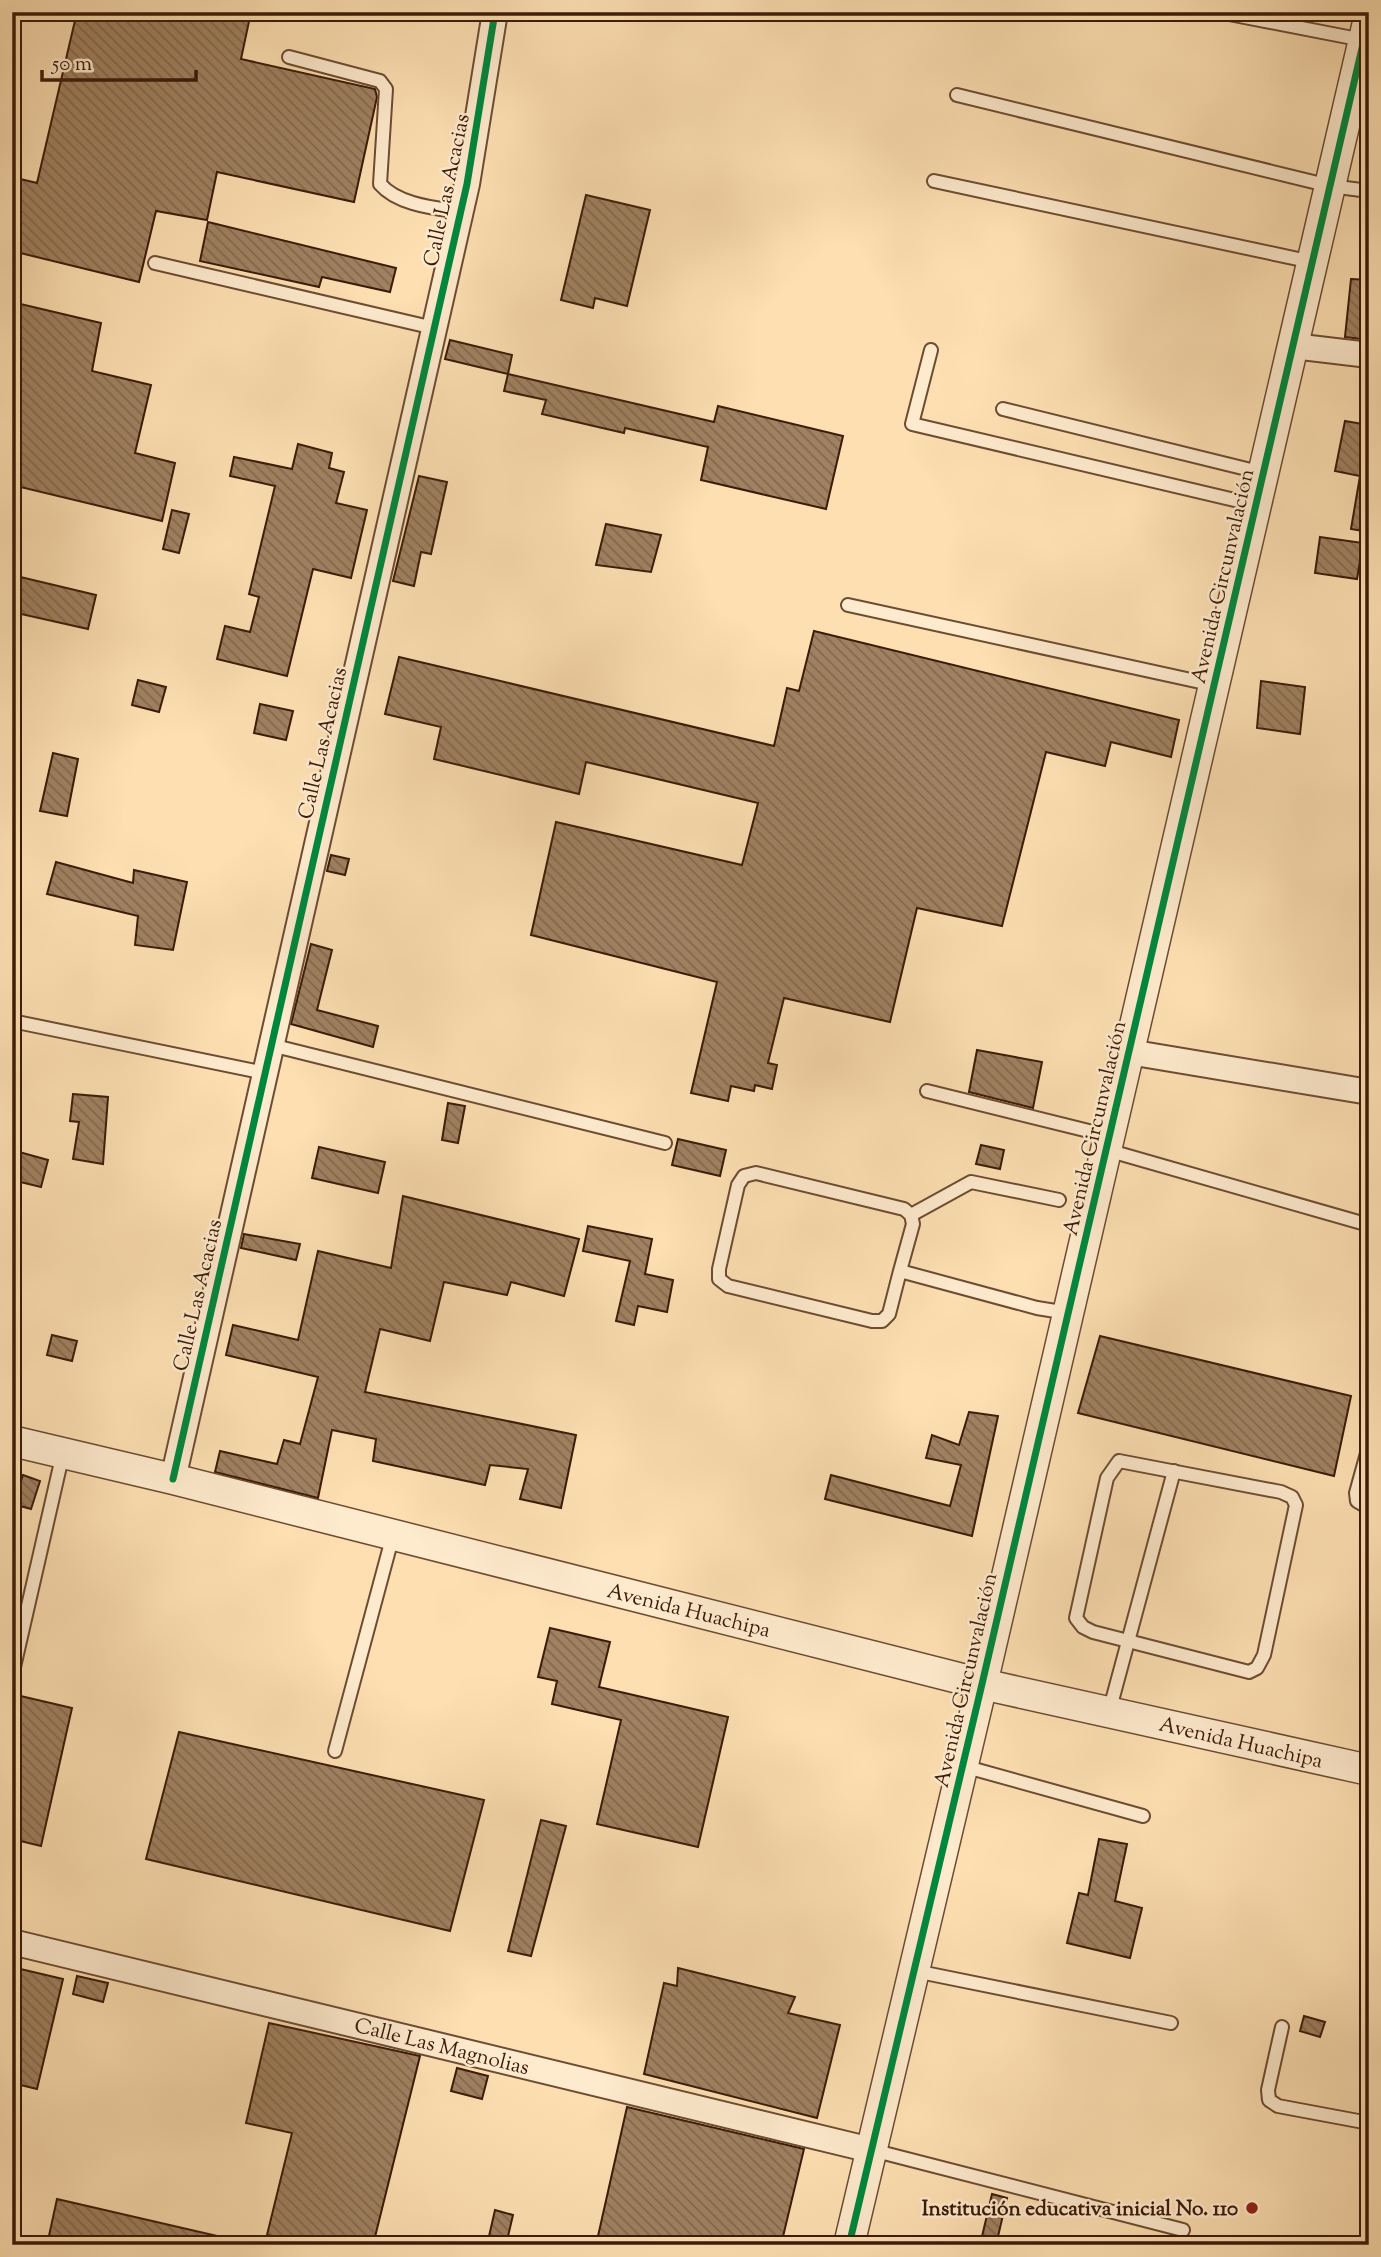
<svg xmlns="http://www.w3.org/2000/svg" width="1381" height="2257" viewBox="0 0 1381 2257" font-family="'Sorts Mill Goudy',serif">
  <defs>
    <pattern id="building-back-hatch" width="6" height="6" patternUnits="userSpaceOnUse" patternTransform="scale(1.75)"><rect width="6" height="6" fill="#a08161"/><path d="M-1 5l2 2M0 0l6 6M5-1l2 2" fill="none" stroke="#84694e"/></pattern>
  </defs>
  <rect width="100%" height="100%" fill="#fddfb2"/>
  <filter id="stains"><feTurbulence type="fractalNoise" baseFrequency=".00286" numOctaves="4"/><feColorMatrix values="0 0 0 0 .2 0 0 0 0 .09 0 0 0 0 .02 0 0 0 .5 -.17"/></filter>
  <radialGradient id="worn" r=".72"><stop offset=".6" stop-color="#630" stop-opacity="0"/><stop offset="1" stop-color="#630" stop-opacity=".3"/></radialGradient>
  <g fill="url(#building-back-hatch)" stroke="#3b1b09" stroke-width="2">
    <polygon points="77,12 251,12 241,59 375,89 377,97 354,202 217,172 207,220 156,211 139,282 12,251 12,177 37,183"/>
    <polygon points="586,195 650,210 627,306 595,298 593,308 561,300"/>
    <polygon points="208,222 396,268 390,292 322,277 319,287 200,261"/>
    <polygon points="1351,279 1369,280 1369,340 1345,337"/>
    <polygon points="12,302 101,323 92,371 151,385 135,453 175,463 162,521 12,485"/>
    <polygon points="450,340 512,355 508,374 445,359"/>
    <polygon points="508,374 714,422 718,406 843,436 826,509 701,480 708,447 625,428 624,433 542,414 546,400 504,391"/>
    <polygon points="1345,421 1369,425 1369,532 1351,529 1360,476 1335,471"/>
    <polygon points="298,444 332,453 329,468 344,472 336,503 367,510 351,578 313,569 287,676 217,659 225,626 250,632 259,597 249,594 275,486 230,476 234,457 292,469"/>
    <polygon points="419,476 447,482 431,554 421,552 414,586 393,581"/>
    <polygon points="172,510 189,514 179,553 163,549"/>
    <polygon points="606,524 661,535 651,572 596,565"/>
    <polygon points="1320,537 1363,543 1357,579 1315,573"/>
    <polygon points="12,575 96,595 88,629 12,612"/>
    <polygon points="814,631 1179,720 1171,757 1111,742 1105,766 1046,752 1002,926 917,908 890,1022 784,998 768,1063 777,1065 772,1089 755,1085 754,1091 731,1086 728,1101 691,1093 717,982 531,935 556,822 742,865 758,803 586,762 579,794 434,759 441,727 385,714 399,657 774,746 787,688 799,691"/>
    <polygon points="138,680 166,687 159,712 132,705"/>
    <polygon points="1261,681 1305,687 1300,734 1257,728"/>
    <polygon points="260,704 293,711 286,740 254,733"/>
    <polygon points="53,753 78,759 67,816 40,811"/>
    <polygon points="331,855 349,859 345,875 327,871"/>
    <polygon points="56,862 133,883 134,870 187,882 173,950 135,945 138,916 47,894"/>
    <polygon points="311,944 332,950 317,1010 378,1026 373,1047 291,1024"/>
    <polygon points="977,1050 1042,1062 1033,1108 969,1092"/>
    <polygon points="73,1094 108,1097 103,1164 73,1159 79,1122 70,1121"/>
    <polygon points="448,1103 465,1106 458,1143 442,1140"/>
    <polygon points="678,1139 726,1150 720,1176 672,1165"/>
    <polygon points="981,1145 1004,1150 1000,1169 976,1164"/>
    <polygon points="319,1147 385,1162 378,1193 312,1178"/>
    <polygon points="12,1150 48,1160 41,1187 12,1180"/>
    <polygon points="403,1196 579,1239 564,1296 511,1282 507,1295 444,1282 430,1341 380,1329 365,1392 576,1435 561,1508 520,1499 528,1469 490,1465 485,1485 373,1461 376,1439 332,1430 318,1498 215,1472 220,1451 277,1464 284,1440 300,1444 318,1377 226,1355 233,1325 298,1340 318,1251 391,1268"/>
    <polygon points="588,1226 652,1239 645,1274 673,1280 667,1312 638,1306 634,1325 616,1321 630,1261 583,1251"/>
    <polygon points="244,1234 300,1244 296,1260 241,1248"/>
    <polygon points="52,1335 77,1341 72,1361 47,1355"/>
    <polygon points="1100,1336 1351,1396 1334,1476 1078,1413"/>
    <polygon points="969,1412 998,1416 972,1536 825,1499 831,1475 950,1506 961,1465 926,1458 932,1435 959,1445"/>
    <polygon points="23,1475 40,1481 31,1509 13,1504"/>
    <polygon points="550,1628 610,1642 599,1687 728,1717 698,1847 597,1824 621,1720 552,1704 557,1681 538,1677"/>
    <polygon points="12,1694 72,1708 41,1846 12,1839"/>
    <polygon points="179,1732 484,1800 450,1931 146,1859"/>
    <polygon points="541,1820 566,1826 531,1956 508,1951"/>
    <polygon points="1099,1839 1127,1844 1115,1901 1142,1908 1130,1958 1067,1943 1079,1893 1088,1895"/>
    <polygon points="12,1967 63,1979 37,2089 12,2083"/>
    <polygon points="678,1968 795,1997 788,2013 840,2025 817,2118 644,2074 664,1983 677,1986"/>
    <polygon points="77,1976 108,1983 103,2002 73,1994"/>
    <polygon points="1304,2016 1325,2022 1320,2037 1300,2031"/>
    <polygon points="269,2023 420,2056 373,2245 311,2245 267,2235 292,2133 246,2123"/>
    <polygon points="457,2068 488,2076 482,2099 451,2091"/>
    <polygon points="627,2107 804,2149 781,2245 596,2245"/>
    <polygon points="992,2194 1007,2198 996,2245 980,2245"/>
    <polygon points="57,2199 226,2238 225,2245 47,2245"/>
    <polygon points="495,2210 513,2215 506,2245 487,2245"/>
  </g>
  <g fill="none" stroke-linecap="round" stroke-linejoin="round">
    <g stroke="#6c4c33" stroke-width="16">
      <g id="service">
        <polyline points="1219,12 1363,40"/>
        <path d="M289 57 380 81 386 89 380 184C398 205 435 208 461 212"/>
        <polyline points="957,95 1330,186 1369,191"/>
        <polyline points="934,181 1312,262"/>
        <polyline points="155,263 434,328"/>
        <polyline points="931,350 912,424 1256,505"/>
        <polyline points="1003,409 1263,473"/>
        <polyline points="848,605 1214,685"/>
        <polyline points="12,1021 265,1073"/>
        <polyline points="271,1045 665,1143"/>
        <polyline points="927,1091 1109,1136"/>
        <polyline points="1107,1150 1369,1225"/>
        <polyline points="911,1215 971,1182 1059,1200"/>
        <polyline points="900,1271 889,1314 882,1321 872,1321 728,1286 719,1279 719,1269 738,1185 744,1176 756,1173 904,1209 911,1215 913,1224 900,1271 1037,1308 1068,1313"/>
        <polyline points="1369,1446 1356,1493 1357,1501 1369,1508"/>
        <polygon points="1119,1461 1281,1492 1292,1497 1296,1505 1264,1655 1257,1668 1249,1672 1093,1632 1083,1627 1076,1618 1107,1478"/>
        <polyline points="12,1676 63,1453"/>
        <polyline points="1109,1712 1174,1471"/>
        <polyline points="335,1751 393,1535"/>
        <polyline points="963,1766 1143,1816"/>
        <polyline points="915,1971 1171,2023"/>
        <polyline points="1282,2027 1268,2090 1269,2100 1278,2106 1369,2123"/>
        <polyline points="872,2150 1183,2230"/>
      </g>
    </g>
    <g stroke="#6c4c33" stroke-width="28">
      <g id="minor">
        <polyline points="1348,108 1369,111"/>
        <polyline points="1293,346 1369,355"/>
        <polyline points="1129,1052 1369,1092"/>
        <polyline points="173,1479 467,184 495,12"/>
        <polyline points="12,1942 871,2150"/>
      </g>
    </g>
    <g stroke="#6c4c33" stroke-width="33">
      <g id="tertiary">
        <polyline points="12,1441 173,1479 982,1684 1369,1770"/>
        <polyline points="849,2245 982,1684 1369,18"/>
      </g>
    </g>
    <use href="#service" stroke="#feeacd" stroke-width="12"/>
    <use href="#minor" stroke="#feeacd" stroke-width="24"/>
    <use href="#tertiary" stroke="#feeacd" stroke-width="30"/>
    <g stroke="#feeacd" stroke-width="11">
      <g id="cycleway">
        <polyline points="173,1479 467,184 495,12"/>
        <polyline points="849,2245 982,1684 1369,18"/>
      </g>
    </g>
    <use href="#cycleway" stroke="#00873e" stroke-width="7"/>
  </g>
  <circle fill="#8f2418" stroke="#feeacd" stroke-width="2.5" cx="1252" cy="2208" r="7"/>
  <g text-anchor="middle" stroke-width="5" stroke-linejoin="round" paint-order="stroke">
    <g font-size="21" fill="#3b1b09" stroke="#feeacd">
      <text transform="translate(446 190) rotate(-78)" y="7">Calle Las Acacias</text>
      <text transform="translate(1222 576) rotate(-77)" y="7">Avenida Circunvalación</text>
      <text transform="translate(322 743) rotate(-77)" y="7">Calle Las Acacias</text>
      <text transform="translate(1094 1128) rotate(-77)" y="7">Avenida Circunvalación</text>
      <text transform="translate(197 1295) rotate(-77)" y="7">Calle Las Acacias</text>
      <text transform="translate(689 1610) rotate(14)" y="7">Avenida Huachipa</text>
      <text transform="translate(965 1680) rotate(-77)" y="7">Avenida Circunvalación</text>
      <text transform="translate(1241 1742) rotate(13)" y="7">Avenida Huachipa</text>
      <text transform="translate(442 2046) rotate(14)" y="7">Calle Las Magnolias</text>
    </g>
    <g font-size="21" font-weight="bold" fill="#3b1b09" stroke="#feeacd" text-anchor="end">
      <text x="1238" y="2215">Institución educativa inicial No. 110</text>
    </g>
  </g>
  <rect width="1381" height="2257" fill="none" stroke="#fddfb2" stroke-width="42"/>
  <rect x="14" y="14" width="1353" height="2229" fill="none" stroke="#3b1b09" stroke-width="3.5"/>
  <rect x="21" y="21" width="1339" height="2215" fill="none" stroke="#3b1b09" stroke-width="2"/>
  <path d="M42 70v10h154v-10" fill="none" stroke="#3b1b09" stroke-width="3.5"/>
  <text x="52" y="70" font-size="21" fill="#3b1b09" stroke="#feeacd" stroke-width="5" paint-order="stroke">50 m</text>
  <rect width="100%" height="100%" filter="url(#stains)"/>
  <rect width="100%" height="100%" fill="url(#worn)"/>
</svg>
